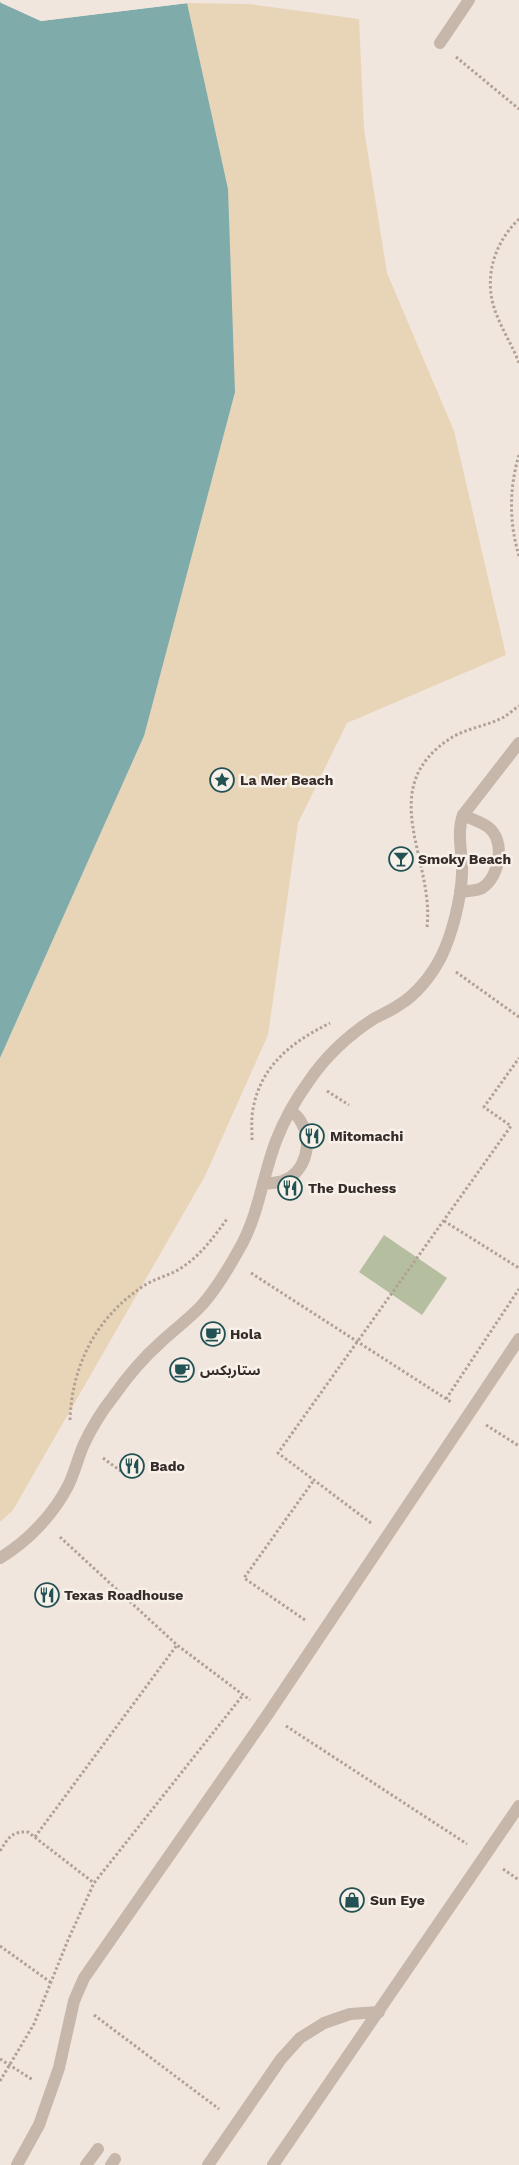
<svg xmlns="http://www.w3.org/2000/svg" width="519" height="2165" viewBox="0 0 519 2165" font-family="'Work Sans','Noto Sans Arabic',sans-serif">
  <rect width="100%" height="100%" fill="#f0e6dd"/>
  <polygon fill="#b5be9f" points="384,1235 447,1278 422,1315 359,1272"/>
  <polygon fill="#e8d5b7" points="185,3 249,4 359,19 364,129 387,273 454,431 506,655 347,723 298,823 268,1035 205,1176 13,1510 0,1522 0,1058 144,736"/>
  <polygon fill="#7fabab" points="0,2 41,21 187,3 228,189 235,392 144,736 0,1058"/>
  <polygon fill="#f0e6dd" points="0,0 42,18 184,1 189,3 41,21 1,3"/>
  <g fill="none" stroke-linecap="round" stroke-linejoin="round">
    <g stroke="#b3a095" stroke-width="3" stroke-dasharray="2.5 2.5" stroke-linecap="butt">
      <polyline points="456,57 519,109"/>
      <path d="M519 219C492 245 482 283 498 318 504 333 513 347 519 363"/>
      <path d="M519 455C509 488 509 523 519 556"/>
      <path d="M427 927C435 860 373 788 451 738 467 728 487 726 504 717 509 714 514 709 519 706"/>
      <polyline points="456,972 519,1017"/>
      <polyline points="327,1091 349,1105"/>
      <path d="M252 1140C252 1130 251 1119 253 1109 261 1065 292 1042 330 1023"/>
      <polyline points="444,1221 519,1268"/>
      <polyline points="251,1273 451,1402"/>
      <polyline points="446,1399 519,1289"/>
      <path d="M70 1420C72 1364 97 1316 145 1285 155 1279 166 1276 176 1271 198 1259 213 1238 227 1219"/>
      <polyline points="486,1425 519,1446"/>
      <polyline points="103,1458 122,1472"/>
      <polyline points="371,1523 278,1453 511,1126 484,1107 519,1058"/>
      <polyline points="60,1537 177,1645 250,1700"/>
      <polyline points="305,1620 244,1578 314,1480"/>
      <polyline points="286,1726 467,1844"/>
      <polyline points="35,1837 177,1645"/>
      <path d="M0 1851C8 1838 12 1831 28 1832L94 1883"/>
      <polyline points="503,1869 519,1880"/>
      <polyline points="0,1946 53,1984"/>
      <polyline points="94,2015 219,2109"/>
      <polyline points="0,2059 33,2080"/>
      <polyline points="0,2081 34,2024 68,1940 94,1883 243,1695"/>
    </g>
    <g stroke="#c7b6aa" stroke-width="12">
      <polyline points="440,43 469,0"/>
      <path d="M460 892C466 891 477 891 482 888 500 877 506 840 488 827 481 822 471 819 463 815"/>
      <path d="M263 1184C269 1183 277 1183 283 1181 305 1173 314 1142 301 1122 299 1117 294 1114 291 1110"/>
      <path d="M0 1558C28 1541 53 1515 68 1486 75 1472 78 1457 84 1444 92 1427 102 1411 113 1397 127 1377 143 1358 161 1342 175 1329 189 1319 202 1305 218 1287 230 1266 242 1244 259 1212 263 1175 276 1141 284 1120 296 1099 309 1081 326 1056 350 1034 375 1018 383 1014 392 1010 399 1005 416 995 432 975 441 957 452 935 461 899 462 874 463 853 456 835 463 815L519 743"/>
      <polyline points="17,2165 39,2125 59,2068 74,2001 84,1978 268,1714 519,1339"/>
      <polyline points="86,2165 98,2149"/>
      <polyline points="111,2165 115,2159"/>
      <polyline points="208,2165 281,2059 300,2038 324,2023 350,2014 379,2012"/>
      <polyline points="273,2165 519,1806"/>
    </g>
  </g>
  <defs>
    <g id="sight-ring" transform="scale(1.25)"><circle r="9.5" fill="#f8f1e9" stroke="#225253" stroke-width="1.5"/><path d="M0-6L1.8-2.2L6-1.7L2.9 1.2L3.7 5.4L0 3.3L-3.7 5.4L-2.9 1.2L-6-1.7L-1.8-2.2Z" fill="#225253"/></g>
    <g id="bar-ring" transform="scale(1.25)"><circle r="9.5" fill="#f8f1e9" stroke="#225253" stroke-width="1.5"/><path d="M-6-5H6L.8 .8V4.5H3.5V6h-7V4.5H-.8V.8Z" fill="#225253"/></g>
    <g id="restaurant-ring" transform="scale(1.25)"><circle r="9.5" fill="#f8f1e9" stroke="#225253" stroke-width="1.5"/><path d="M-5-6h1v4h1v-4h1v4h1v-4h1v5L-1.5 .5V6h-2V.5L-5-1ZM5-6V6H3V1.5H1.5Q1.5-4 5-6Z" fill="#225253"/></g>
    <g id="cafe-ring" transform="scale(1.25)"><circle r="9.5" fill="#f8f1e9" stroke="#225253" stroke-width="1.5"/><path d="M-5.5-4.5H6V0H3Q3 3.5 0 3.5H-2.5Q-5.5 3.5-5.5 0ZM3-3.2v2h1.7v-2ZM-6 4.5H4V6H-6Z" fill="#225253"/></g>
    <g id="shop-ring" transform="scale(1.25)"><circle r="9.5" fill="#f8f1e9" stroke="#225253" stroke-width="1.5"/><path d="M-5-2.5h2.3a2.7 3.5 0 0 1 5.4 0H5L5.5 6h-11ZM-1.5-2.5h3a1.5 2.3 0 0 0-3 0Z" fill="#225253"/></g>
  </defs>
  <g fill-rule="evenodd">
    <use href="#sight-ring" x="222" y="780"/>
    <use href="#bar-ring" x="401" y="859"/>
    <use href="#restaurant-ring" x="312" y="1136"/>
    <use href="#restaurant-ring" x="290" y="1188"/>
    <use href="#cafe-ring" x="213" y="1334"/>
    <use href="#cafe-ring" x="182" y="1370"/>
    <use href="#restaurant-ring" x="132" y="1466"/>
    <use href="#restaurant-ring" x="47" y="1595"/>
    <use href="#shop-ring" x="352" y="1900"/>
  </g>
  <g text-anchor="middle" stroke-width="5" stroke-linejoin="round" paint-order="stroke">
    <g font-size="14" font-weight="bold" fill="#352c29" stroke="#f8f1e9" text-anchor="start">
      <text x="240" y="785">La Mer Beach</text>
      <text x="418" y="864">Smoky Beach</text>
      <text x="330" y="1141">Mitomachi</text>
      <text x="308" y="1193">The Duchess</text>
      <text x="230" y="1339">Hola</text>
      <text x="200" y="1375">ستاربكس</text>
      <text x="150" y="1471">Bado</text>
      <text x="64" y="1600">Texas Roadhouse</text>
      <text x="370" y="1905">Sun Eye</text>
    </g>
  </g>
</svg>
